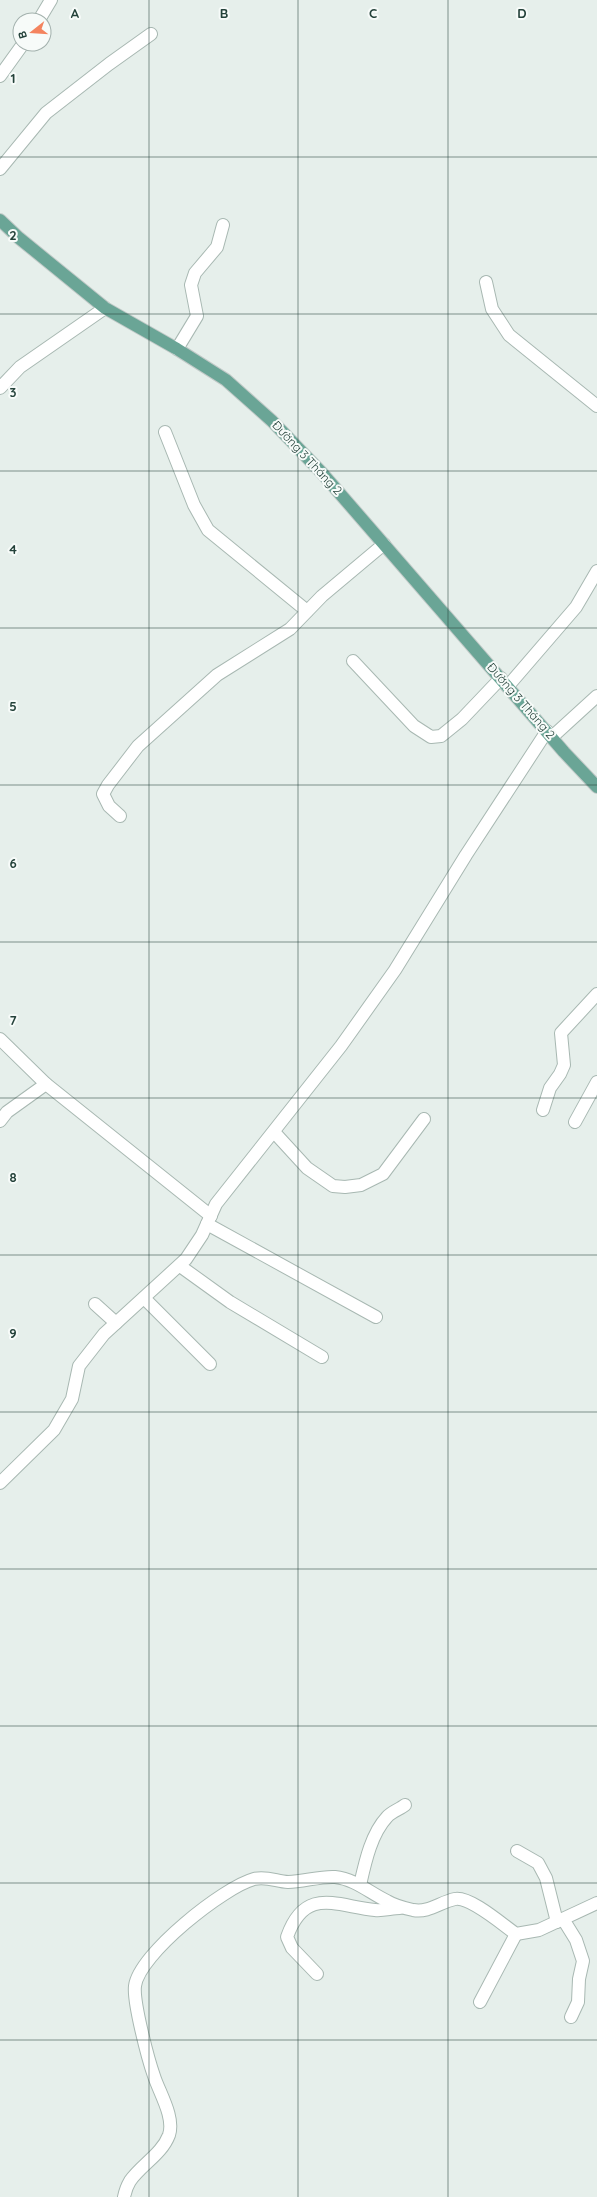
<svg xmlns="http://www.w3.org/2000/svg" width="597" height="2197" viewBox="0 0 597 2197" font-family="Quicksand,sans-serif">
  <rect width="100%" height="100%" fill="#e6efeb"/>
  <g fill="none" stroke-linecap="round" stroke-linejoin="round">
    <g stroke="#a8b8b2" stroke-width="14">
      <g id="minor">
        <polyline points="39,20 51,0"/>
        <polyline points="0,76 23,44"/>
        <polyline points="0,169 46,113 109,64 151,34"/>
        <polyline points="486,282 492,309 509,335 597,406"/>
        <polyline points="177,349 197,316 191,285 195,273 217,247 223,225"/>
        <polyline points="0,388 20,367 105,308"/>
        <polyline points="165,432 194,505 208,530 307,611"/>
        <polyline points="353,661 414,726 431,737 441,736 462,719 501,678"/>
        <polyline points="508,686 576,607 597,571"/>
        <polyline points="552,737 597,696"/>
        <polyline points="120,816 109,806 103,794 108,785 138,746 217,675 290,629 322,596 384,544"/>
        <polyline points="0,1039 46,1084 211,1216"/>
        <polyline points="543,1110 550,1088 560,1074 564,1065 561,1033 597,994"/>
        <polyline points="0,1121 7,1112 46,1084"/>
        <polyline points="575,1122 597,1082"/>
        <polyline points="274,1132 307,1168 333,1186 345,1187 361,1185 383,1174 424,1119"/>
        <polyline points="207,1224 376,1317"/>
        <polyline points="180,1266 230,1302 322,1357"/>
        <polyline points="144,1298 210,1364"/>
        <polyline points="95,1304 116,1323"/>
        <polyline points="0,1483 54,1430 72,1399 79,1366 104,1334 186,1259 202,1235 216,1204 341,1046 395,970 466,855 547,731"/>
        <polyline points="517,1851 538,1863 546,1878 557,1922"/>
        <path d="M360 1885C365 1863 371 1834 387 1817 391 1812 400 1809 405 1805"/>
        <polyline points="563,1919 576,1940 583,1961 579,1979 578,2002 571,2017"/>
        <path d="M317 1974 292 1948 287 1937C305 1886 336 1906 375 1910 383 1911 392 1908 400 1908"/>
        <polyline points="480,2002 516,1934"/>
        <path d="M124 2197C125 2192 127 2186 130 2181 141 2165 162 2154 169 2135 175 2117 159 2092 154 2076 148 2059 133 2002 135 1986 139 1954 224 1887 254 1879 266 1876 276 1881 288 1882 303 1882 320 1876 335 1877 355 1879 370 1893 387 1901 395 1906 404 1908 413 1910 429 1913 440 1902 455 1899 470 1896 503 1925 516 1934L539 1930 597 1903"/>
      </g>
    </g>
    <g stroke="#c2cac8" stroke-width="14">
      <polyline id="major" points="0,220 19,238 105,308 177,349 226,380 272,421 322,473 564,752 597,787"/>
    </g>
    <use href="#minor" stroke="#fff" stroke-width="12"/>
    <use href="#major" stroke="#6aa596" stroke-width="12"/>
  </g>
  <path fill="none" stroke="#24423a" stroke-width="1" stroke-opacity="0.55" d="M149 0V2197M298 0V2197M448 0V2197M0 157H597M0 314H597M0 471H597M0 628H597M0 785H597M0 942H597M0 1098H597M0 1255H597M0 1412H597M0 1569H597M0 1726H597M0 1883H597M0 2040H597"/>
  <g text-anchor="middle" stroke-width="4" stroke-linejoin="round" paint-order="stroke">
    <g font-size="12" fill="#24423a" stroke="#f7fbf9">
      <text transform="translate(307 458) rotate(47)" y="4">Đường 3 Tháng 2</text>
      <text transform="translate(521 701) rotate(49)" y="4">Đường 3 Tháng 2</text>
    </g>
  </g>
  <g font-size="13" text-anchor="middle" font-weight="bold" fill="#24423a" stroke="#f7fbf9" stroke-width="4" stroke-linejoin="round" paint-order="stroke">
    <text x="75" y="18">A</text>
    <text x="224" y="18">B</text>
    <text x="373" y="18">C</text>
    <text x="522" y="18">D</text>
    <text x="13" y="83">1</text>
    <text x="13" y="240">2</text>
    <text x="13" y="397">3</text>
    <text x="13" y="554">4</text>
    <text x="13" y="711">5</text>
    <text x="13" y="868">6</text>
    <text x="13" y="1025">7</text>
    <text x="13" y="1182">8</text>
    <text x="13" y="1338">9</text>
  </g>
  <g transform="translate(32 32) rotate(253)"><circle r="19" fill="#f7fbf9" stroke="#a3b1ad"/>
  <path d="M0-3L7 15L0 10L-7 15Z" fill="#f4845f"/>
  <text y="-6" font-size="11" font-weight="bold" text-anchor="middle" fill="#24423a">B</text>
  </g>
</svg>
